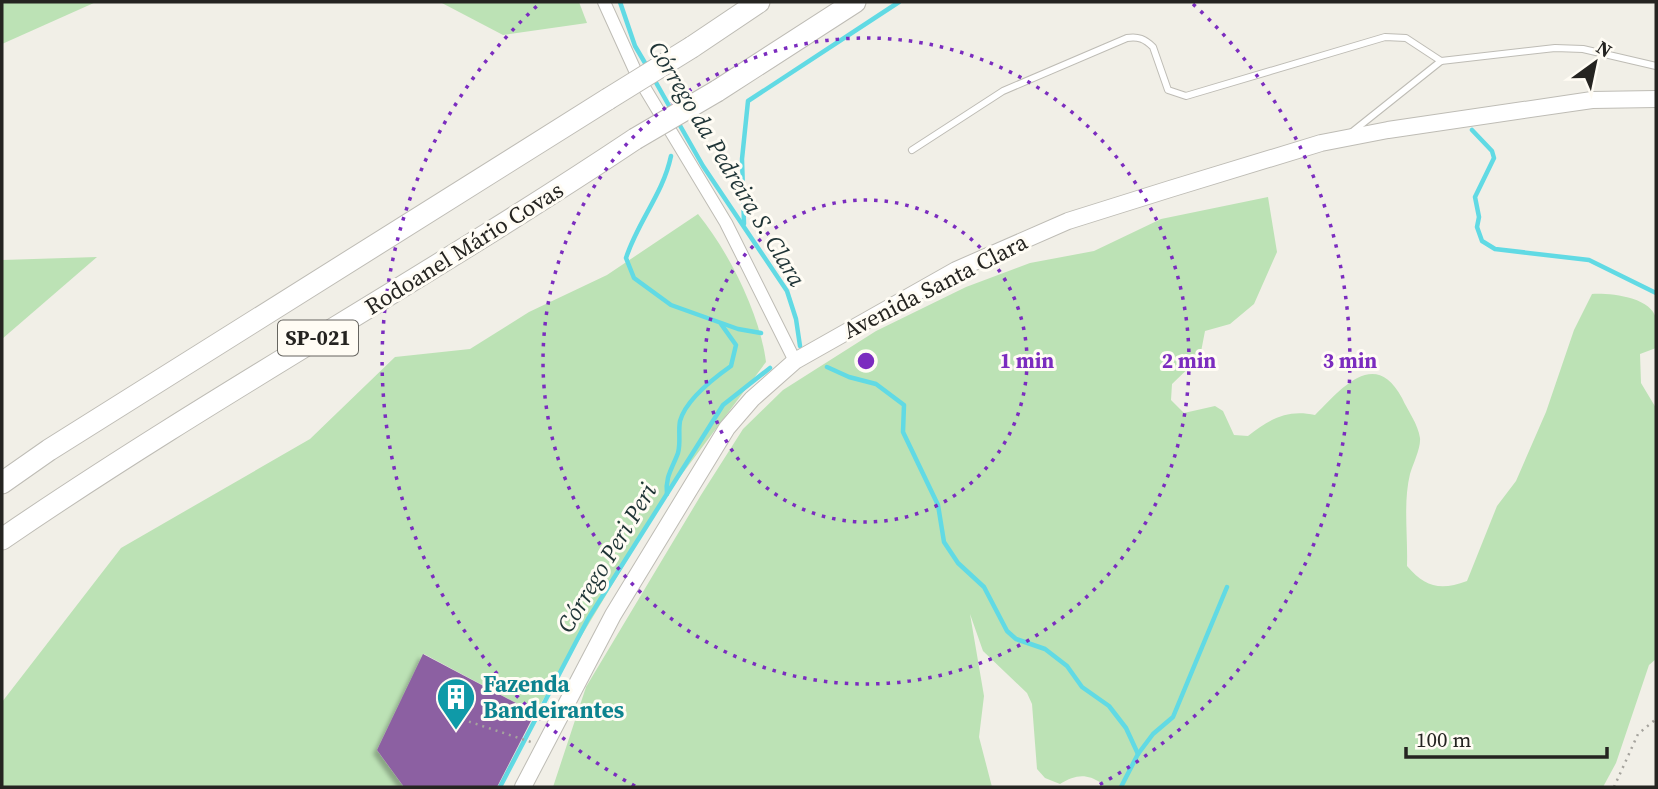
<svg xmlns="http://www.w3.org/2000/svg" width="1658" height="789" viewBox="0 0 1658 789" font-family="'Source Serif 4',serif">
  <defs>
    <filter id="shadow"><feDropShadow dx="-4" dy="4" stdDeviation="2" flood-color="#0004"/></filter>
  </defs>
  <rect width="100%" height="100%" fill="#f1efe7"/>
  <g fill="#bce2b5">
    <polygon points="2,2 96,2 2,44"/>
    <polygon points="440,2 579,2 587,23 503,35"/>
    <path d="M1268 197 1277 252 1254 304 1230 324 1205 331 1200 357 1172 384 1171 400 1184 413 1215 406 1223 411 1234 435 1248 436C1270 419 1287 409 1315 415 1341 389 1375 347 1402 398 1408 411 1418 424 1420 438 1421 448 1413 464 1410 474 1403 503 1408 535 1407 566 1425 587 1440 591 1467 581L1497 506 1516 481 1546 412 1574 330 1592 294C1610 293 1652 297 1656 319 1658 328 1656 339 1656 348L1640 354 1641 383 1656 408V659L1649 665 1616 763 1603 787H1102L1101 783C1086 773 1075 775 1060 784L1045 778 1037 769 1032 704 1027 693 983 651 970 614 984 696 979 737 992 787H553L586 687 701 495 743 429 783 390 876 331 966 287 1030 263 1094 251 1161 219Z"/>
    <path d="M698 214C729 252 760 314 766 362L667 494 535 713 424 654 377 750 404 787H2V702L121 548 310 439 395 357 470 349 529 312 607 275Z"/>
    <polygon points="97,257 2,339 2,260"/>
  </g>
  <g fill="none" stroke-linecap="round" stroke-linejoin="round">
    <g stroke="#61dae4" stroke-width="4.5">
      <polyline points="620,2 635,46 648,68"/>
      <polyline points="654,79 672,111"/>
      <polyline points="678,122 703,166 787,291 796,319 800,346"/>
      <polyline points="1472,130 1492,151 1494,158 1475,197 1479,217 1477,227 1482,241 1495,249 1589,260 1656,293"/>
      <path d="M671 156C663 194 638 221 626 258L634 278 671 305 738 329 761 333"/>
      <polyline points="744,224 742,159 748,101 899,2"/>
      <polyline points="827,367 849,377 876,384 904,405 903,432 938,505 944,542 958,563 984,587 1007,631 1016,639 1045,649 1067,666 1082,687 1109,706 1126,728 1138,754"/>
      <path d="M667 494C665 477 672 469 678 453 681 442 678 432 680 421 686 399 714 378 731 366L736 345 721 324"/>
      <polyline points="500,787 588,619 723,405 770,368"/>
      <polyline points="1121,787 1138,754 1153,734 1173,717 1227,587"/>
    </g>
  </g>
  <polygon fill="#8c61a2" filter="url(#shadow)" points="423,654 535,713 497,787 404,787 377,750"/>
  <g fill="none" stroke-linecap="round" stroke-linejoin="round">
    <g stroke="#bebcb5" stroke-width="8">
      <g id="lane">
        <polyline points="1352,132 1441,61 1555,48 1583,49 1656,66"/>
        <path d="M912 150 1003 91 1127 38C1138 36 1145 39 1153 47L1168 90 1186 96 1385 37 1406 38 1441 61"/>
      </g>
    </g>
    <g stroke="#bebcb5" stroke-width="14">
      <polyline id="street" points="604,2 638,77 726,223 795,361"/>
    </g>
    <g stroke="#bebcb5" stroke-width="18">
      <polyline id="secondary" points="523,787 613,615 727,428 752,399 795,361 956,270 1068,221 1170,189 1321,143 1388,130 1592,100 1656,99"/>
    </g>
    <g stroke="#bebcb5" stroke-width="23">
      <g id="highway">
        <polyline points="692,47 759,2"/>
        <polyline points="717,91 855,2"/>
        <polyline points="2,483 49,450 608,99"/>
        <path d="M2 539C208 398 427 278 635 139"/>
      </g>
    </g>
    <g stroke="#a5a39d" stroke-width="2.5" stroke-dasharray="2 5" stroke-linecap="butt">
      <polyline points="449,715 531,742"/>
      <polyline points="1614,787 1638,734 1656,719"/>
    </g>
    <use href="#lane" stroke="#fff" stroke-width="6"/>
    <use href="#street" stroke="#fff" stroke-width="12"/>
    <use href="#secondary" stroke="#fff" stroke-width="16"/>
    <use href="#highway" stroke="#fff" stroke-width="21"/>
    <g stroke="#bebcb5" stroke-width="23" stroke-linecap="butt">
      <g id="highway-bridge">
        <polyline points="608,99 692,47"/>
        <polyline points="635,139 717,91"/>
      </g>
    </g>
    <use href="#highway-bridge" stroke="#fff" stroke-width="21"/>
  </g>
  <g fill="none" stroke="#7b2cbf" stroke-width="3.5" stroke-dasharray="3.5 7">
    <circle cx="866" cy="361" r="161"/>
    <circle cx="866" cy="361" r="323"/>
    <path d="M635 786A484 484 0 0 1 539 4M1193 4A484 484 0 0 1 1097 786"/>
  </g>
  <defs>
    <g id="building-pin" transform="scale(2.0125)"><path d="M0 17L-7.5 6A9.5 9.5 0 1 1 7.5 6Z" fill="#0f9aa8" stroke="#fffcf4"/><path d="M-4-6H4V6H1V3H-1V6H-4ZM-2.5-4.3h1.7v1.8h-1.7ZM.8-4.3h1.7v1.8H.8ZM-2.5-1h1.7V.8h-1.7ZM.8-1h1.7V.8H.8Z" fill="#fff"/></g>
  </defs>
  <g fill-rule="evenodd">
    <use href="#building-pin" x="456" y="697"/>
  </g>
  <g text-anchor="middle" stroke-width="6" stroke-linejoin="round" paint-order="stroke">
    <rect fill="#fffcf4" stroke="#666560" stroke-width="2" x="278" y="320.5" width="80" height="35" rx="5"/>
    <g font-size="21" font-weight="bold" fill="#252421">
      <text x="318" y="345">SP-021</text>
    </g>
    <g font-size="23" fill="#252421" stroke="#fffcf4">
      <text transform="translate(464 248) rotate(-32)" y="8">Rodoanel Mário Covas</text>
      <text transform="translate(935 286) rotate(-27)" y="8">Avenida Santa Clara</text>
    </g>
    <g font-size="23" font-weight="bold" fill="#0d838f" stroke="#fffcf4" text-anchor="start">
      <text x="483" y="692">Fazenda<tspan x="483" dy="26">Bandeirantes</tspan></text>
    </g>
    <g font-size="24" font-style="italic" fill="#1f3436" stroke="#fffcf4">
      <text transform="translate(727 164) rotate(59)" y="8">Córrego da Pedreira S. Clara</text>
      <text transform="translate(607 558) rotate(-59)" y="8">Córrego Peri Peri</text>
    </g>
  </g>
  <circle cx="866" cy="361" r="10" fill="#7b2cbf" stroke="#fffcf4" stroke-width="3.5"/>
  <g font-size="21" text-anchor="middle" font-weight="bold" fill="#7b2cbf" stroke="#fffcf4" stroke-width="6" stroke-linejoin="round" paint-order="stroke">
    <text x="1027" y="368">1 min</text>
    <text x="1189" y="368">2 min</text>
    <text x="1350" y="368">3 min</text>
  </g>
  <rect width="1658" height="789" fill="none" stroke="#252421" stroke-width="7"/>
  <g transform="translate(1595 63) rotate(33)" stroke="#fffcf4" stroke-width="5" paint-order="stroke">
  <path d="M0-5L12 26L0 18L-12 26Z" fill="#252421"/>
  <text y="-10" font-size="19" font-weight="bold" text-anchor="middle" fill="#252421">N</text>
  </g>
  <path d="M1406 747v10h201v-10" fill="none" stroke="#252421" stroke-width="3.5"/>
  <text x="1416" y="747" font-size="21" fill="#252421" stroke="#fffcf4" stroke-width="5" paint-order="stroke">100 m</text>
</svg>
